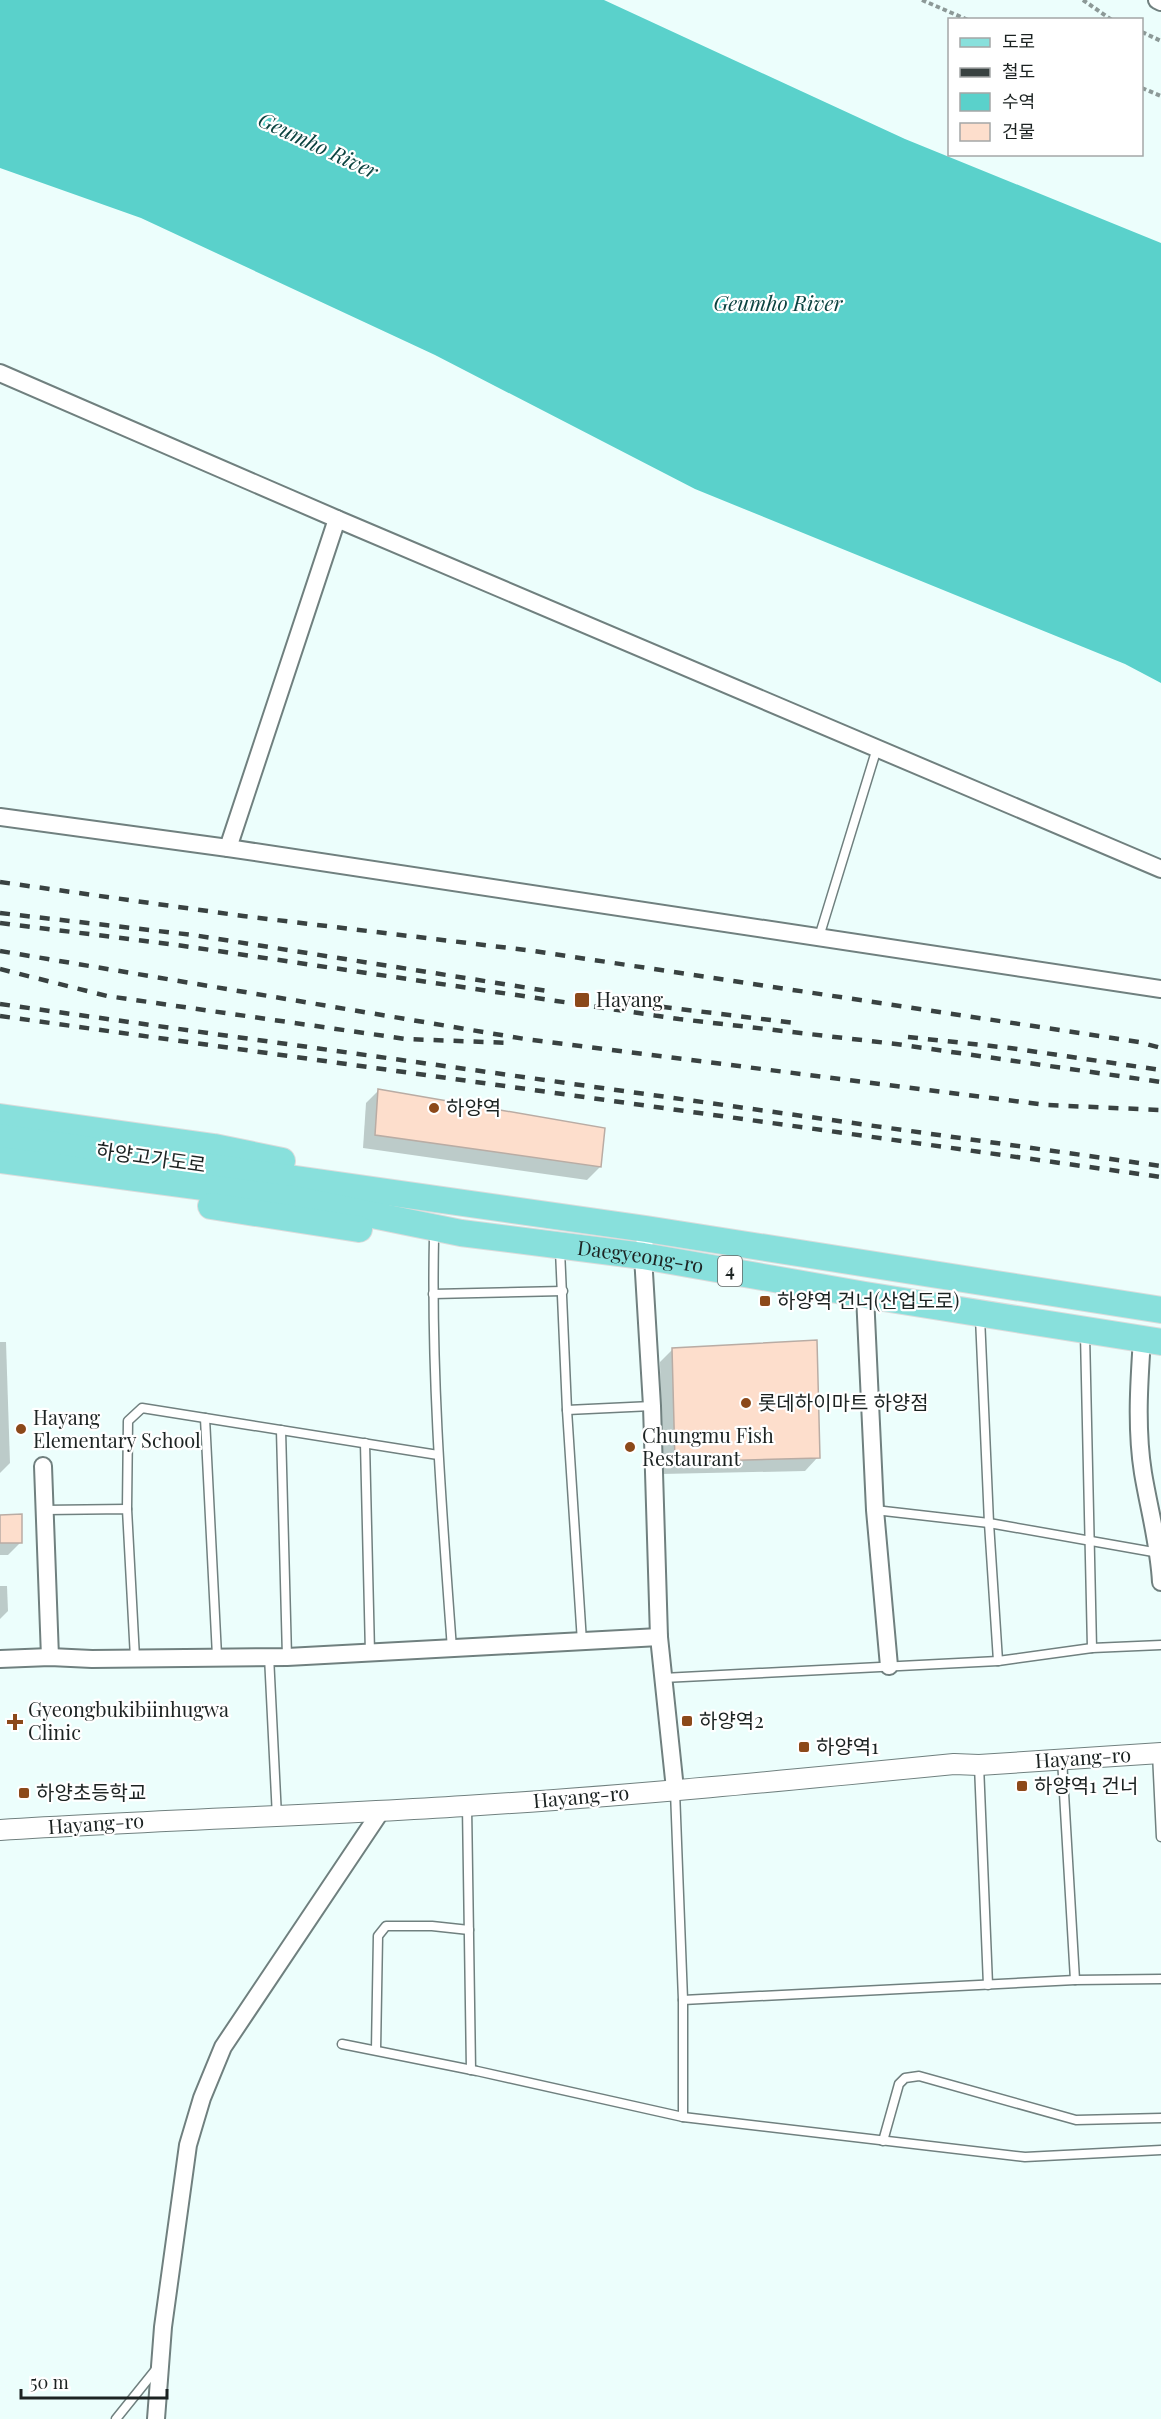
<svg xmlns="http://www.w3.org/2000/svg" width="1161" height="2419" viewBox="0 0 1161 2419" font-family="'Playfair Display','Noto Sans KR',serif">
  <rect width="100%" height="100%" fill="#ecfefc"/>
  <polygon fill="#5ad1cb" points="0,0 604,0 905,139 1161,243 1161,683 1125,664 695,489 435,355 141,218 0,168"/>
  <g fill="#0003">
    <polygon points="379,1090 600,1167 587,1180 363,1148 366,1103"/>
    <polygon points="0,1342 6,1342 10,1463 0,1473"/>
    <polygon points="673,1349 818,1457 805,1471 662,1474 660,1362"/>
    <polygon points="0,1516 21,1542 8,1555 0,1555"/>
    <polygon points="0,1586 7,1586 8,1611 0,1619"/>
  </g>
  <g fill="#fddecc" stroke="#b9aca4" stroke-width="1.5">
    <polygon points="378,1089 605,1128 601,1167 375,1135"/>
    <polygon points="817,1340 820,1458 675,1462 672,1348"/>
    <polygon points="22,1514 22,1543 0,1543 0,1515"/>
  </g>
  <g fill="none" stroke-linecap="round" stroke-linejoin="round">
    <g stroke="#70807f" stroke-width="11">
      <g id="service">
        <polyline points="819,937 877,748"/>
        <path d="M434 1238C431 1375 442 1512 452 1649"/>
        <polyline points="560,1250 567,1410 582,1642"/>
        <polyline points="433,1294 563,1291"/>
        <polyline points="980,1317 989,1523 998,1661"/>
        <polyline points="1085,1334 1092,1648"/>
        <polyline points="567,1410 652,1406"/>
        <polyline points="205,1418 217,1656"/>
        <polyline points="281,1430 287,1657"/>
        <polyline points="365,1443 370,1653"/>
        <polyline points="127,1509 128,1421 142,1408 438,1455"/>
        <polyline points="44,1510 127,1509 135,1658"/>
        <polyline points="875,1510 989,1523 1159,1553"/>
        <polyline points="269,1656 277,1817"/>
        <polyline points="663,1678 998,1661 1092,1648 1161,1645"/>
        <polyline points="1157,1753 1161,1837"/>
        <polyline points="1062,1759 1075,1980"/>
        <polyline points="979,1765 988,1985"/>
        <polyline points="675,1791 683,2000 683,2117"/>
        <polyline points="467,1806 471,2070"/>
        <polyline points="683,2000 1075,1980 1161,1979"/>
        <polyline points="342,2044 477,2071 683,2117 1025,2157 1161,2150"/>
        <polyline points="376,2050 378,1936 386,1926 432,1926 469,1930"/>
        <polyline points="883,2141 899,2084 905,2078 919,2076 1076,2120 1161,2118"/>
        <polyline points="116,2419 157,2368"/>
      </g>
    </g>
    <g stroke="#70807f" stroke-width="20">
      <g id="minor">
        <polyline points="1157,0 1161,2"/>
        <polyline points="0,373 337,519 1161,869"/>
        <polyline points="0,817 228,848 1161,989"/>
        <polyline points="228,848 337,519"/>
        <polyline points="646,1229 643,1256 652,1406 659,1637 675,1789"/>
        <polyline points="865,1295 875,1510 889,1666"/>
        <path d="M1142 1339C1139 1383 1136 1429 1143 1473 1149 1509 1159 1544 1161 1582"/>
        <polyline points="43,1466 50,1657"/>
        <polyline points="0,1659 50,1657 92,1659 287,1657 659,1637"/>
        <polyline points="156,2419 163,2327 188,2145 202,2098 223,2047 381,1811"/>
      </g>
    </g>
    <g stroke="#70807f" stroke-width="22">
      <path id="tertiary" d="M0 1830C155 1820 310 1816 465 1806 628 1796 791 1780 954 1764L979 1765 1161 1753"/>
    </g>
    <g stroke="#dbdcdc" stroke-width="28">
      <g id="primary">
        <polyline points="0,1117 214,1147 282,1161"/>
        <polyline points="0,1137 646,1229 1161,1310"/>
        <path id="s1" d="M0 1160 299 1200 461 1233 643 1256 865 1295 1161 1342"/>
        <polyline points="211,1206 359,1229"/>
      </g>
    </g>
    <g stroke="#8c9997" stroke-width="4" stroke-dasharray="4.5 3" stroke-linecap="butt">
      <polyline points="922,0 968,20"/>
      <polyline points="1083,0 1112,20"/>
      <polyline points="1142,32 1161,41"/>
      <polyline points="1142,88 1161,96"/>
    </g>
    <use href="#service" stroke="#fff" stroke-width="8"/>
    <use href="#minor" stroke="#fff" stroke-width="16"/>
    <use href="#tertiary" stroke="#fff" stroke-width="20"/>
    <use href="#primary" stroke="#88e0dc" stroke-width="26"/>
    <g stroke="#394241" stroke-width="4.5" stroke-dasharray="10 10" stroke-linecap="butt">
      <polyline points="0,882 243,916 534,951 1139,1042 1161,1048"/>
      <polyline points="0,913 193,935 554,992"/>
      <polyline points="0,923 177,945 679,1019 896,1044 1161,1082"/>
      <polyline points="0,951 525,1039 1046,1105 1161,1110"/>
      <polyline points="0,969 107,996 406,1039 512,1043"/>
      <polyline points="622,1002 795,1023"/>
      <polyline points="0,1004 1161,1166"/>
      <polyline points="0,1016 1161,1177"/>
      <polyline points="908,1037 1010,1048 1161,1070"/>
    </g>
  </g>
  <g fill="#8c491a" stroke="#fff" stroke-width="2">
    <rect x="574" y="992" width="16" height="16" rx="3"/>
    <circle cx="434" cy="1108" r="6"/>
    <rect x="759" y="1295" width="12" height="12" rx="3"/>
    <circle cx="746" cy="1403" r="6"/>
    <circle cx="21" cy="1429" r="6"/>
    <circle cx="630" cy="1447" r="6"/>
    <rect x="681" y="1715" width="12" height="12" rx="3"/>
    <path d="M12 1713h6v6h6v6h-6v6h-6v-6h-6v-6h6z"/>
    <rect x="798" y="1741" width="12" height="12" rx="3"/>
    <rect x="1016" y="1780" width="12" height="12" rx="3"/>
    <rect x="18" y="1787" width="12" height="12" rx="3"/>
  </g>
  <g text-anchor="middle" stroke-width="4.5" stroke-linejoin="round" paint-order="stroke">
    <rect fill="#fff" stroke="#606564" stroke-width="1.5" x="718" y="1256" width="24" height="30" rx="4.5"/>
    <g font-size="18" font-weight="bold" fill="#1c2322">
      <text x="730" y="1277">4</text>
    </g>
    <g font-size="20" fill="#1c2322" stroke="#fff" text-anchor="start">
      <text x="596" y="1007">Hayang</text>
      <text x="446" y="1115">하양역</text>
      <text x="777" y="1308">하양역 건너(산업도로)</text>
      <text x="758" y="1410">롯데하이마트 하양점</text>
      <text x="33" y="1425">Hayang<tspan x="33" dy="23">Elementary School</tspan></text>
      <text x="642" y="1443">Chungmu Fish<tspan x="642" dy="23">Restaurant</tspan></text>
      <text x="28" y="1717">Gyeongbukibiinhugwa<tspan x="28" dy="23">Clinic</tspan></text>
      <text x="699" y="1728">하양역2</text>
      <text x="816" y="1754">하양역1</text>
      <text x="1034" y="1793">하양역1 건너</text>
      <text x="36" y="1800">하양초등학교</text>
    </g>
    <g font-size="20" fill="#1c2322" stroke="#fff">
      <text transform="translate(151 1158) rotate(8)" y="7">하양고가도로</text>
      <text dy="7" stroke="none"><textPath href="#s1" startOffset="648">Daegyeong-ro</textPath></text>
      <text transform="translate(1083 1758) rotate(-4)" y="7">Hayang-ro</text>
      <text transform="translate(581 1797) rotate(-5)" y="7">Hayang-ro</text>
      <text transform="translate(96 1824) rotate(-4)" y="7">Hayang-ro</text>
    </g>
    <g font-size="21" font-style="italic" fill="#0b4340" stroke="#fff">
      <text transform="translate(318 146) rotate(25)" y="7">Geumho River</text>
      <text x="778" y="311">Geumho River</text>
    </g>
  </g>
  <rect x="948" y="18" width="195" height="138" fill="#ffffff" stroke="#a4a7a7" stroke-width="1.5"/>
  <rect x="960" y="38" width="30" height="9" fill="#88e0dc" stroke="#a4a7a7" stroke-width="1.5"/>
  <text x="1002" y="48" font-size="18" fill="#1c2322">도로</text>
  <rect x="960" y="68" width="30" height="9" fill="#394241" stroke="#a4a7a7" stroke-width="1.5"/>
  <text x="1002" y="78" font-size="18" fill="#1c2322">철도</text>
  <rect x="960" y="93" width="30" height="18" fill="#5ad1cb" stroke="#a4a7a7" stroke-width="1.5"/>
  <text x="1002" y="108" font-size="18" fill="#1c2322">수역</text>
  <rect x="960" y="123" width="30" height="18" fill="#fddecc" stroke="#a4a7a7" stroke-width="1.5"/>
  <text x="1002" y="138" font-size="18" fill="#1c2322">건물</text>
  <path d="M21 2389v9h146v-9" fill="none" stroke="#1c2322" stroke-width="3"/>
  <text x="30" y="2389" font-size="18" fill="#1c2322" stroke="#ffffff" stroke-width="4.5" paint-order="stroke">50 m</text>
</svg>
